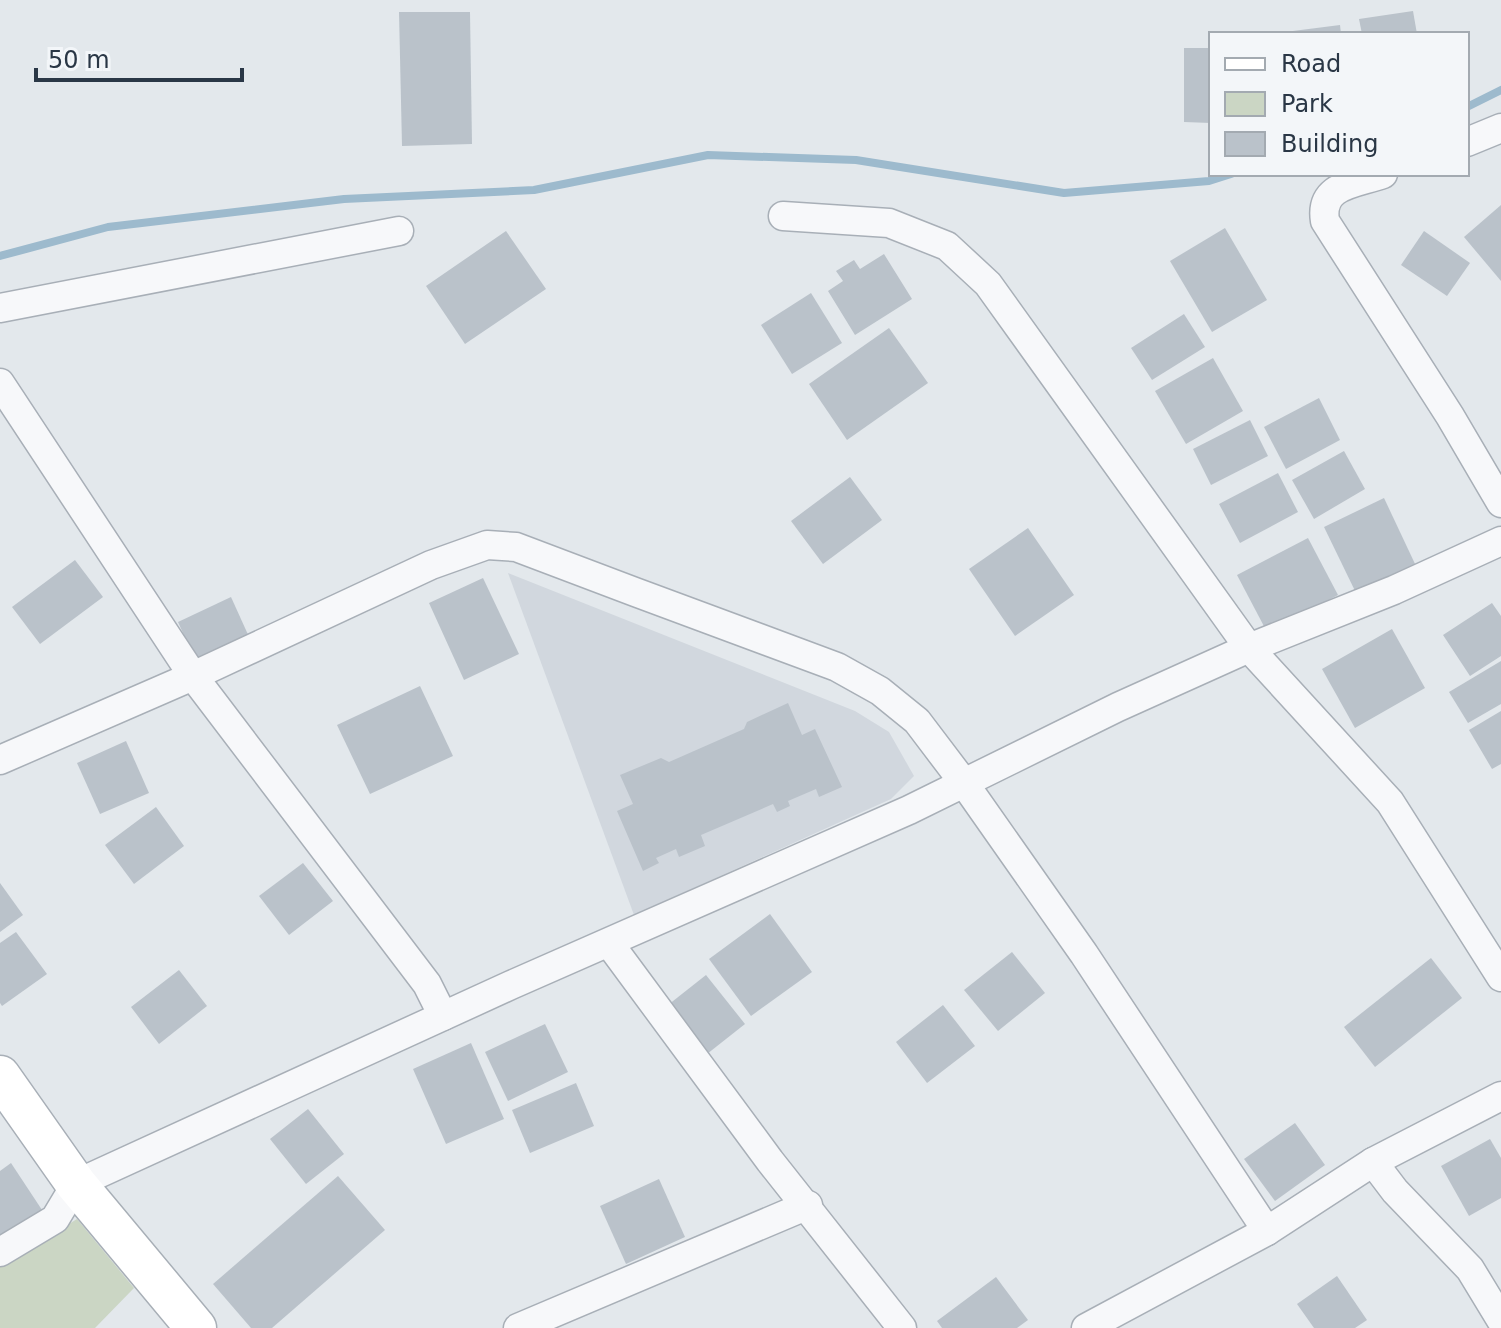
<svg xmlns="http://www.w3.org/2000/svg" width="1501" height="1328" viewBox="0 0 1501 1328" font-family="'DejaVu Sans',sans-serif">
  <rect width="100%" height="100%" fill="#e3e8ec"/>
  <polygon fill="#d1d7de" points="508,573 855,711 889,732 914,776 891,799 634,915"/>
  <polygon fill="#cbd6c4" points="77,1219 134,1288 95,1328 0,1328 0,1267"/>
  <g fill="none" stroke-linecap="round" stroke-linejoin="round">
    <g stroke="#9dbacd" stroke-width="8">
      <polyline points="1467,107 1501,90"/>
      <polyline points="0,256 108,227 344,199 534,190 708,155 856,160 1064,193 1209,181 1231,174"/>
    </g>
  </g>
  <g fill="#bac2ca">
    <polygon points="1413,11 1417,34 1362,34 1359,19"/>
    <polygon points="399,12 470,12 472,144 402,146"/>
    <polygon points="1340,25 1341,34 1285,34 1285,32"/>
    <polygon points="1184,48 1211,48 1211,123 1184,122"/>
    <polygon points="1501,205 1501,281 1464,237"/>
    <polygon points="1225,228 1267,300 1212,332 1170,261"/>
    <polygon points="506,231 546,289 465,344 426,286"/>
    <polygon points="1424,231 1470,263 1447,296 1401,265"/>
    <polygon points="884,254 912,299 855,335 828,291 843,281 836,271 854,260 860,269"/>
    <polygon points="811,293 842,343 792,374 761,325"/>
    <polygon points="1184,314 1205,347 1152,380 1131,348"/>
    <polygon points="889,328 928,383 847,440 809,384"/>
    <polygon points="1213,358 1243,411 1186,444 1155,391"/>
    <polygon points="1319,398 1340,440 1286,469 1264,427"/>
    <polygon points="1250,420 1268,456 1211,485 1193,449"/>
    <polygon points="1344,451 1365,489 1314,519 1292,480"/>
    <polygon points="1278,473 1298,512 1240,543 1219,504"/>
    <polygon points="850,477 882,520 823,564 791,521"/>
    <polygon points="1384,498 1416,566 1357,595 1324,527"/>
    <polygon points="1028,528 1074,595 1015,636 969,569"/>
    <polygon points="1308,538 1338,595 1267,632 1237,575"/>
    <polygon points="75,560 103,597 40,644 12,607"/>
    <polygon points="483,578 519,654 464,680 429,603"/>
    <polygon points="231,597 250,639 197,664 178,622"/>
    <polygon points="1492,603 1501,616 1501,656 1470,676 1443,635"/>
    <polygon points="1392,629 1425,688 1355,728 1322,669"/>
    <polygon points="1501,661 1501,704 1468,723 1449,692"/>
    <polygon points="420,686 453,756 370,794 337,725"/>
    <polygon points="788,703 802,735 815,729 842,787 819,797 816,789 788,801 790,806 777,812 773,804 701,835 705,846 679,857 676,849 656,858 659,863 643,871 617,811 633,804 620,775 661,758 669,762 744,729 747,722"/>
    <polygon points="1501,711 1501,764 1492,769 1469,730"/>
    <polygon points="126,741 149,793 100,814 77,763"/>
    <polygon points="156,807 184,846 134,884 105,845"/>
    <polygon points="303,863 333,901 289,935 259,896"/>
    <polygon points="0,883 23,915 0,932"/>
    <polygon points="770,914 812,972 751,1016 709,959"/>
    <polygon points="16,932 47,974 2,1006 0,1003 0,943"/>
    <polygon points="1012,952 1045,993 998,1031 964,990"/>
    <polygon points="1431,958 1462,998 1375,1067 1344,1027"/>
    <polygon points="179,970 207,1006 159,1044 131,1007"/>
    <polygon points="706,975 745,1024 707,1054 668,1005"/>
    <polygon points="943,1005 975,1046 927,1083 896,1042"/>
    <polygon points="545,1024 568,1072 508,1101 485,1052"/>
    <polygon points="471,1043 504,1119 446,1144 413,1069"/>
    <polygon points="576,1083 594,1126 530,1153 512,1110"/>
    <polygon points="308,1109 344,1154 306,1184 270,1139"/>
    <polygon points="1295,1123 1325,1165 1275,1201 1244,1159"/>
    <polygon points="1490,1139 1501,1158 1501,1198 1469,1216 1441,1166"/>
    <polygon points="11,1163 44,1213 0,1242 0,1171"/>
    <polygon points="338,1176 385,1230 272,1328 251,1328 213,1284"/>
    <polygon points="659,1179 685,1237 626,1264 600,1206"/>
    <polygon points="1337,1276 1367,1320 1355,1328 1314,1328 1297,1304"/>
    <polygon points="996,1277 1028,1320 1017,1328 942,1328 937,1321"/>
  </g>
  <g fill="none" stroke-linecap="round" stroke-linejoin="round">
    <g stroke="#a8afb7" stroke-width="31">
      <g id="street">
        <polyline points="1467,142 1501,128"/>
        <path d="M1383 174C1356 184 1319 184 1325 221L1450 416 1501 503"/>
        <polyline points="783,216 889,223 947,246 988,284 1249,648 1390,802 1501,977"/>
        <polyline points="0,308 399,231"/>
        <polyline points="0,383 193,676 427,984 443,1016"/>
        <polyline points="0,760 193,676 431,565 487,545 516,547 635,592 837,667 880,691 917,721 964,783 1084,954 1267,1231"/>
        <polyline points="609,943 770,1161 902,1328"/>
        <polyline points="1373,1162 1395,1191 1470,1269 1501,1320"/>
        <polyline points="0,1252 55,1219 76,1184 511,985 909,810 1118,707 1249,648 1394,590 1501,541"/>
        <polyline points="518,1328 808,1205"/>
        <polyline points="1086,1328 1267,1231 1373,1162 1501,1096"/>
      </g>
    </g>
    <g stroke="#a8afb7" stroke-width="43">
      <polyline id="secondary" points="0,1076 76,1184 196,1328"/>
    </g>
    <use href="#street" stroke="#f7f8fa" stroke-width="28"/>
    <use href="#secondary" stroke="#fff" stroke-width="40"/>
  </g>
  <rect x="1209" y="32" width="260" height="144" fill="#f3f6f9" stroke="#a3aab1" stroke-width="2"/>
  <rect x="1225" y="58" width="40" height="12" fill="#ffffff" stroke="#a3aab1" stroke-width="2"/>
  <text x="1281" y="72" font-size="24" fill="#2a3746">Road</text>
  <rect x="1225" y="92" width="40" height="24" fill="#cbd6c4" stroke="#a3aab1" stroke-width="2"/>
  <text x="1281" y="112" font-size="24" fill="#2a3746">Park</text>
  <rect x="1225" y="132" width="40" height="24" fill="#bac2ca" stroke="#a3aab1" stroke-width="2"/>
  <text x="1281" y="152" font-size="24" fill="#2a3746">Building</text>
  <path d="M36 68v12h206v-12" fill="none" stroke="#2a3746" stroke-width="4"/>
  <text x="48" y="68" font-size="24" fill="#2a3746" stroke="#f3f6f9" stroke-width="6" paint-order="stroke">50 m</text>
</svg>
